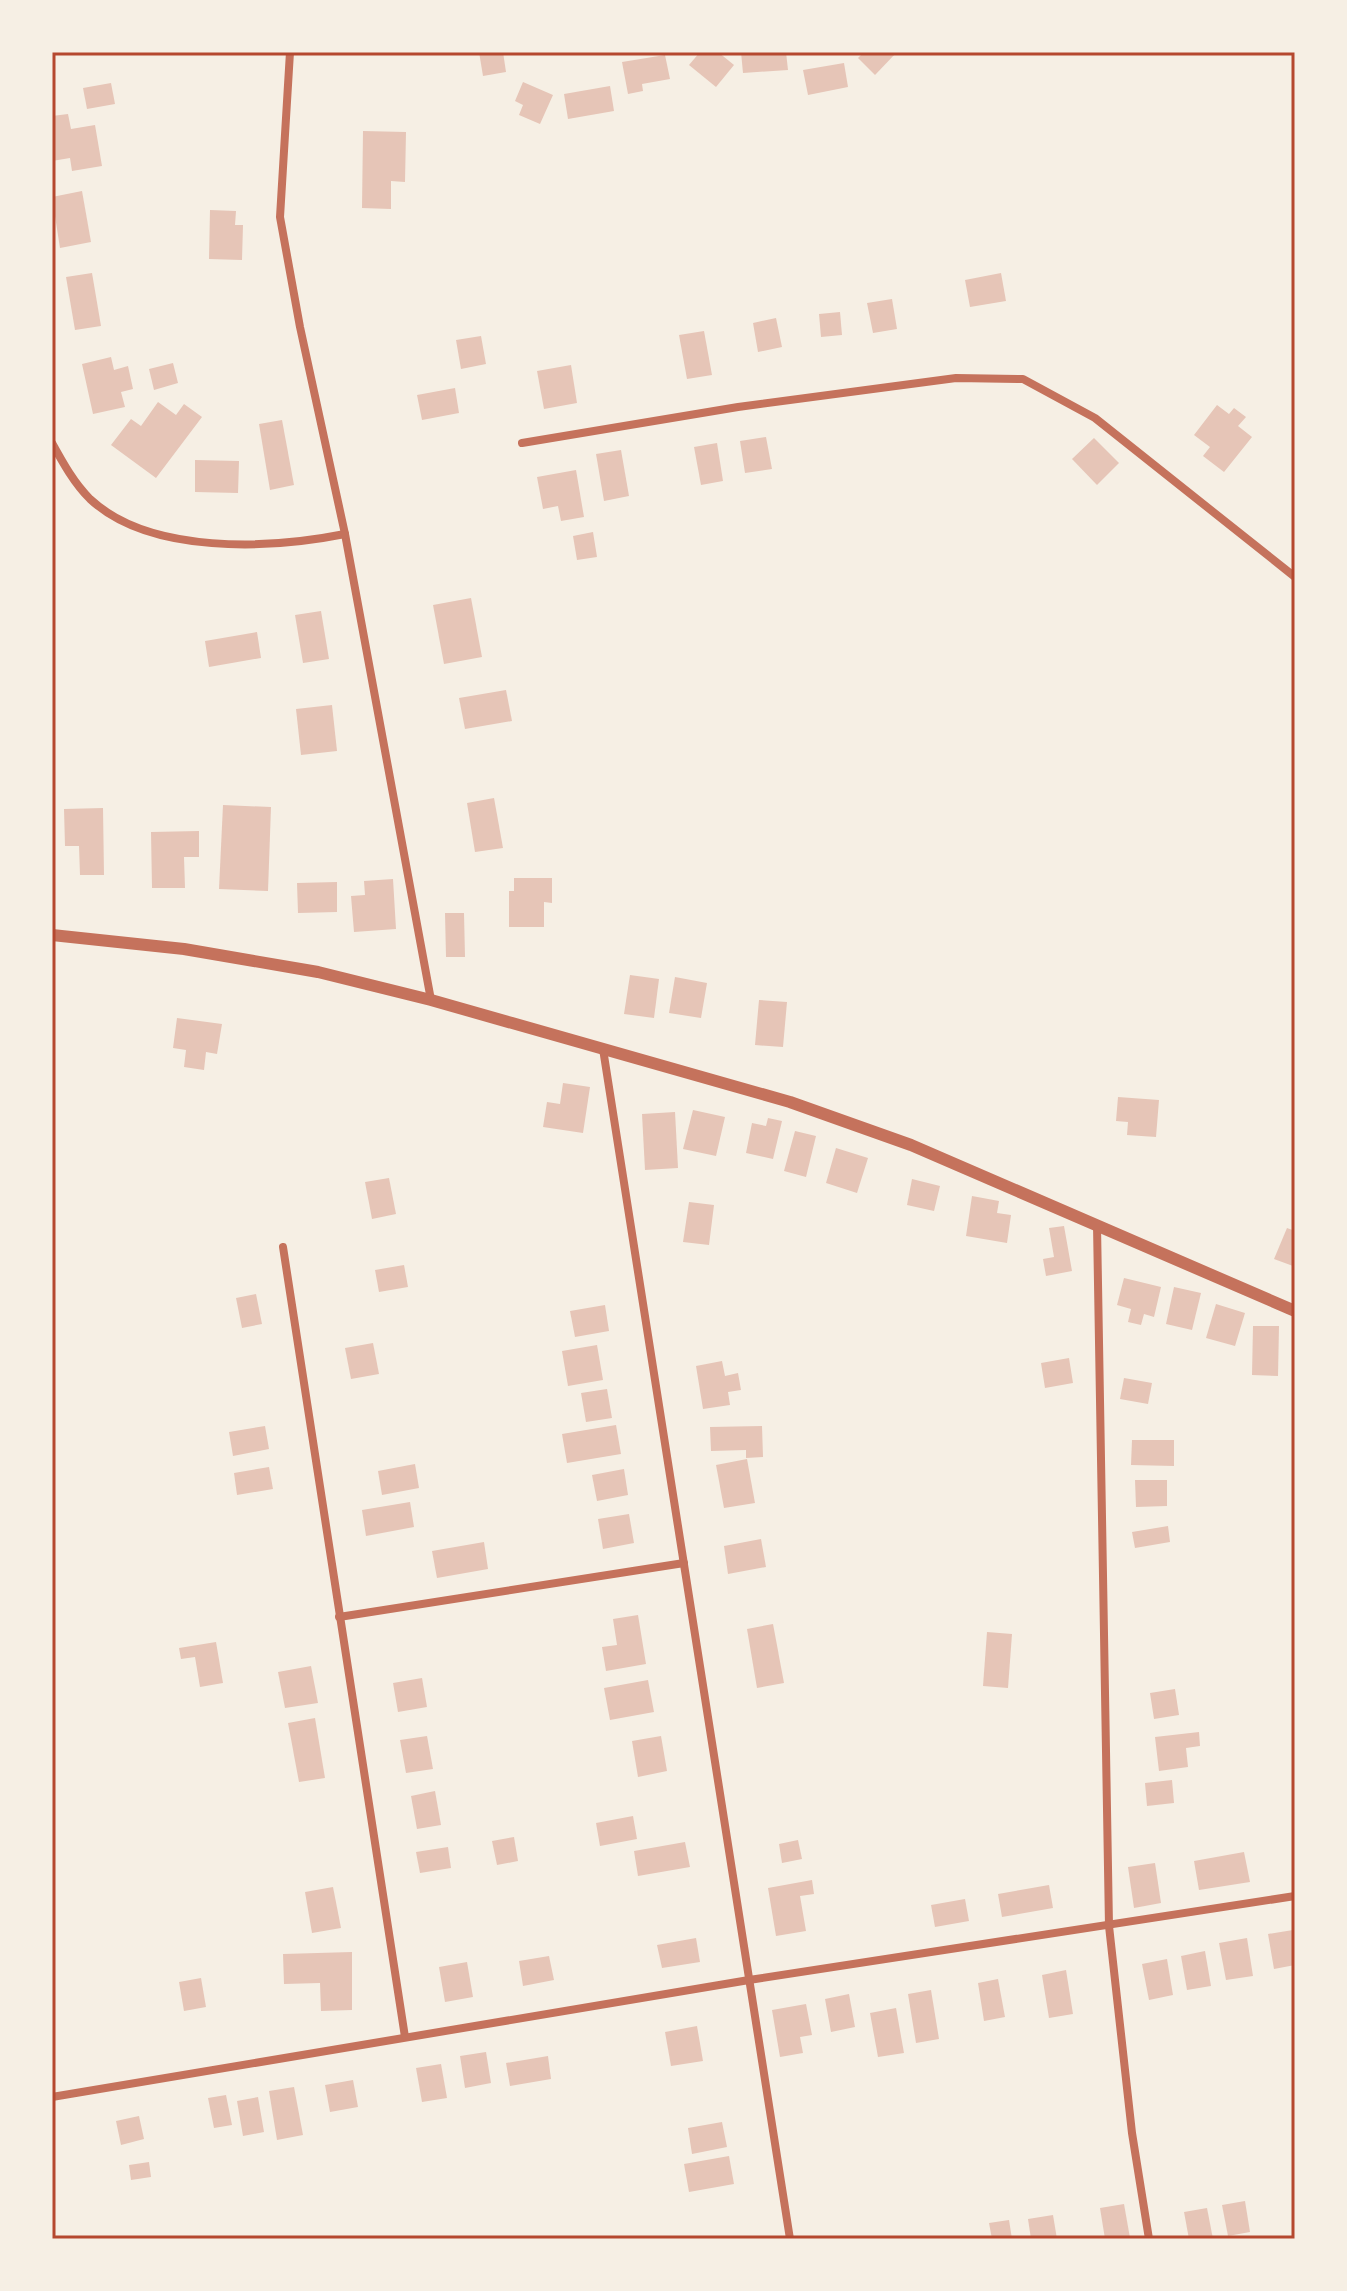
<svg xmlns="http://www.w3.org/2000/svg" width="1347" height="2291" viewBox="0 0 1347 2291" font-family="Arial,sans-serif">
  <rect width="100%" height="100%" fill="#f6efe4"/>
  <g fill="#e6c5b7">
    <polygon points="479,52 503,52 506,72 483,76"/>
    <polygon points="700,52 718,52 734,65 716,87 689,65"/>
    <polygon points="741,52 786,52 788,70 743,73"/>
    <polygon points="864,52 897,52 875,75 858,58"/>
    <polygon points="665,55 670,79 642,84 643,91 628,94 622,62"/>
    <polygon points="844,63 848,87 808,95 803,70"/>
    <polygon points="523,82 553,95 540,124 519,115 523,105 515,101"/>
    <polygon points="111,83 115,104 87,109 83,88"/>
    <polygon points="610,86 614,111 568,119 564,94"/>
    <polygon points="68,114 71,129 95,125 102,166 72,171 70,158 52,161 52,116"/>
    <polygon points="363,131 406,132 405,182 391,181 391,209 362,208"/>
    <polygon points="82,191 91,242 60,248 52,197"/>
    <polygon points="210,210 236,211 235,225 243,225 242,260 209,259"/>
    <polygon points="92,273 101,326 75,330 66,277"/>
    <polygon points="1001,273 1006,301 970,307 965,280"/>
    <polygon points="892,299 897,329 873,333 867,303"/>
    <polygon points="840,312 842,335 821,337 819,314"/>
    <polygon points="776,318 782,347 758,352 753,323"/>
    <polygon points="704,331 712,375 687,379 679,335"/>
    <polygon points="481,336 486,364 461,369 456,340"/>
    <polygon points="111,357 114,370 128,366 133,389 121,392 125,407 93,414 82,364"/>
    <polygon points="173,363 178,383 154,390 149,369"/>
    <polygon points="571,365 577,403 544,409 537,371"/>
    <polygon points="455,388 459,413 422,420 417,395"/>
    <polygon points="158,402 176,415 184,404 202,417 156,478 111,445 131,419 141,426"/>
    <polygon points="1217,405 1229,414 1234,408 1246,417 1238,426 1252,437 1224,472 1203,456 1210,447 1194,435"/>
    <polygon points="282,420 294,485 270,490 259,424"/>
    <polygon points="766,437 772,469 745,473 740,441"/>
    <polygon points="1094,438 1119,463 1097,485 1072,459"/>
    <polygon points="717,443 723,481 701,485 694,447"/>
    <polygon points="621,450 629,496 604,501 596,454"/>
    <polygon points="195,460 239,461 238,493 195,492"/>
    <polygon points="576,470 584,517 561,521 558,506 543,509 537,477"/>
    <polygon points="593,532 597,557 577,560 573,536"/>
    <polygon points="471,598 482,657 444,664 433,605"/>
    <polygon points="321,611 329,659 303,663 295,615"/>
    <polygon points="257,632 261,658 209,667 205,641"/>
    <polygon points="506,690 512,721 465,729 459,698"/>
    <polygon points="332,705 337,751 301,755 296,709"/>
    <polygon points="494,798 503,848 475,852 467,803"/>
    <polygon points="223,805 271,807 268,891 219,889"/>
    <polygon points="103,808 104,875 80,875 79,846 65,846 64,809"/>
    <polygon points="199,831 199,857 184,857 185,888 152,888 151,832"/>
    <polygon points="514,878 552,878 552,903 544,902 544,927 509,927 509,891 514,891"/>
    <polygon points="393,879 396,929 354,932 351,896 365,895 364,881"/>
    <polygon points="337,882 337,912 298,913 297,883"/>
    <polygon points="445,913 464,913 465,957 446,957"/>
    <polygon points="630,975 659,979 654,1018 624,1014"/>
    <polygon points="675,977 707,983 701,1018 669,1013"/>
    <polygon points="759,1000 787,1002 783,1047 755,1045"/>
    <polygon points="177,1018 222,1024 217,1054 206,1052 204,1070 184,1067 186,1050 173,1048"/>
    <polygon points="563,1083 590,1087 583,1133 543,1127 547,1102 560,1104"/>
    <polygon points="1118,1097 1159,1100 1156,1137 1127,1135 1128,1122 1116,1121"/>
    <polygon points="693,1110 725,1117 716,1156 683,1149"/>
    <polygon points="675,1112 678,1168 645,1170 642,1114"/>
    <polygon points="768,1118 782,1121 773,1159 746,1153 752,1123 766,1126"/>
    <polygon points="795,1131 816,1136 806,1177 784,1171"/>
    <polygon points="836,1148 868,1158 857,1193 826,1183"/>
    <polygon points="389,1178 396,1214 372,1219 365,1182"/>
    <polygon points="912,1179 940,1186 934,1211 907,1205"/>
    <polygon points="972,1196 999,1201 997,1213 1011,1215 1007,1243 966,1236"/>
    <polygon points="689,1202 714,1205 709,1245 683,1242"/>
    <polygon points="1064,1226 1072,1271 1046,1276 1043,1259 1054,1257 1049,1228"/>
    <polygon points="1287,1228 1295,1231 1293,1266 1274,1259"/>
    <polygon points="404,1265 408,1287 379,1292 375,1270"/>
    <polygon points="1124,1278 1161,1287 1154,1317 1144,1314 1141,1325 1128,1322 1131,1309 1117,1305"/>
    <polygon points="1174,1287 1201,1293 1192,1330 1166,1324"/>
    <polygon points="256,1294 262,1324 242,1328 236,1298"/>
    <polygon points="1216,1304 1245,1313 1235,1346 1206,1338"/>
    <polygon points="605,1305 609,1331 575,1337 570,1311"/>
    <polygon points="1253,1326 1279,1326 1278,1376 1252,1375"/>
    <polygon points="373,1343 379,1374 351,1379 345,1348"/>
    <polygon points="597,1345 603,1380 568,1386 562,1351"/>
    <polygon points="1069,1358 1073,1383 1045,1388 1041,1363"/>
    <polygon points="722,1361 725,1376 738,1373 741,1390 728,1392 730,1405 703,1409 696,1366"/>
    <polygon points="1124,1378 1152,1383 1148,1404 1120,1399"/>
    <polygon points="607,1389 612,1418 586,1422 581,1393"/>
    <polygon points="616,1425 621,1454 567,1463 562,1434"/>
    <polygon points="265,1426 269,1449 233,1456 229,1432"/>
    <polygon points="762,1426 763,1457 746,1458 746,1450 711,1451 710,1427"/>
    <polygon points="1132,1440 1174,1440 1174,1466 1131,1465"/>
    <polygon points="747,1459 755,1503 724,1508 716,1465"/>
    <polygon points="415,1464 419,1488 382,1495 378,1471"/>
    <polygon points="269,1467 273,1489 237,1495 234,1473"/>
    <polygon points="624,1469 628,1495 597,1501 592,1475"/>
    <polygon points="1135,1480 1167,1480 1167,1506 1136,1507"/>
    <polygon points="410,1502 414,1527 366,1536 362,1510"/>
    <polygon points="629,1514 634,1543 603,1549 598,1519"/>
    <polygon points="1168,1526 1170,1542 1135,1548 1132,1532"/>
    <polygon points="761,1539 766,1567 728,1574 724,1546"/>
    <polygon points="484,1542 488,1569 437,1578 432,1551"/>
    <polygon points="638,1615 646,1664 606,1671 602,1647 617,1645 613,1619"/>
    <polygon points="773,1624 784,1683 757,1688 747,1629"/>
    <polygon points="987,1632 1012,1634 1008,1688 983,1686"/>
    <polygon points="216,1642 223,1683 200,1687 195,1657 181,1659 179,1648"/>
    <polygon points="311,1666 318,1703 285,1708 278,1672"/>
    <polygon points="422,1678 427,1707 398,1712 393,1683"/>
    <polygon points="648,1680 654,1712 610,1720 604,1688"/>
    <polygon points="1175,1689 1179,1715 1154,1719 1150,1693"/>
    <polygon points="315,1718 325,1778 299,1782 288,1723"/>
    <polygon points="1199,1732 1200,1746 1186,1748 1188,1767 1159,1771 1155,1737"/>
    <polygon points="427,1736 433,1769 406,1773 400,1740"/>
    <polygon points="661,1736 667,1771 638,1777 632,1741"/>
    <polygon points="1172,1780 1174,1803 1147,1806 1145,1783"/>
    <polygon points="435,1791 441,1825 417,1829 411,1796"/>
    <polygon points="633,1816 637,1839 600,1846 596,1823"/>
    <polygon points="514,1837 518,1861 497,1865 492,1841"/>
    <polygon points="798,1840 802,1859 782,1863 779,1844"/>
    <polygon points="685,1842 690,1867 638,1876 634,1851"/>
    <polygon points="448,1847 451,1868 420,1873 416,1852"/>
    <polygon points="1244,1852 1250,1882 1199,1890 1194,1861"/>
    <polygon points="1155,1863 1161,1903 1134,1908 1128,1867"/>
    <polygon points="812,1880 814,1894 800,1896 806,1931 776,1936 768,1888"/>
    <polygon points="1049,1885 1053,1908 1002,1917 998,1894"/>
    <polygon points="333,1887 341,1928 312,1933 305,1892"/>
    <polygon points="965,1899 969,1921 935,1927 931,1905"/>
    <polygon points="1293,1930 1295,1965 1274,1969 1268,1934"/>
    <polygon points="696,1938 700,1962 662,1968 657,1945"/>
    <polygon points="1247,1938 1253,1976 1226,1980 1219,1943"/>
    <polygon points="1205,1951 1211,1986 1187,1990 1181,1956"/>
    <polygon points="352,1952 352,2010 321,2011 320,1983 284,1984 283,1954"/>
    <polygon points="549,1956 554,1980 523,1986 519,1961"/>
    <polygon points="1167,1959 1173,1995 1149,2000 1142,1964"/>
    <polygon points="467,1962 473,1997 445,2002 439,1967"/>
    <polygon points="1066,1970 1073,2014 1049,2018 1042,1975"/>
    <polygon points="201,1978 206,2007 184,2011 179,1982"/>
    <polygon points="998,1979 1005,2017 984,2021 978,1983"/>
    <polygon points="931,1990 939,2039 916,2043 908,1994"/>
    <polygon points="849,1994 855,2027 831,2032 825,1999"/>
    <polygon points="806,2004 812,2035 800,2037 803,2053 780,2057 772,2010"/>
    <polygon points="896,2008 904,2053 878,2057 870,2013"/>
    <polygon points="697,2026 703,2061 671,2066 665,2032"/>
    <polygon points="486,2052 491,2083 465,2088 460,2056"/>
    <polygon points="548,2056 551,2079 510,2086 506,2063"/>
    <polygon points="441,2064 447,2098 422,2102 416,2068"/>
    <polygon points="353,2080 358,2107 330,2112 325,2085"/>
    <polygon points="294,2087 303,2135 277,2140 269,2091"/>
    <polygon points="226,2095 232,2125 214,2128 208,2098"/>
    <polygon points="258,2097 264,2132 243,2136 237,2101"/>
    <polygon points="139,2116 144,2139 121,2145 116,2121"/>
    <polygon points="722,2122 727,2147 692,2154 688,2128"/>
    <polygon points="729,2156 734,2184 689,2192 684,2164"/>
    <polygon points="149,2162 151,2177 131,2180 129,2165"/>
    <polygon points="1245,2201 1250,2232 1228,2236 1222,2205"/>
    <polygon points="1124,2204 1130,2238 1105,2239 1100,2208"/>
    <polygon points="1207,2208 1213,2239 1189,2239 1184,2212"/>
    <polygon points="1053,2215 1057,2239 1031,2239 1028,2219"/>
    <polygon points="1009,2220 1012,2239 992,2239 989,2223"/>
  </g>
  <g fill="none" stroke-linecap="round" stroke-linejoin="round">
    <g stroke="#c5725c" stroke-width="8">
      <polyline points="290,52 280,217 300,327 345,534 431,1000"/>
      <path d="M52 443C63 463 74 483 90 499 150 555 270 549 345 534"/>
      <polyline points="522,443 738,407 956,378 1023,379 1095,418 1295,577"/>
      <polyline points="603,1049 790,2239"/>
      <polyline points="1097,1225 1109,1926 1132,2133 1149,2239"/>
      <polyline points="283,1247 405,2037"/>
      <polyline points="339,1617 684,1563"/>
      <polyline points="52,2097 749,1980 1295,1896"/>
    </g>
    <polyline stroke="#c5725c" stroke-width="12" points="52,935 184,949 318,972 431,1000 790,1102 911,1145 1295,1311"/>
  </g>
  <rect width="1347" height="2291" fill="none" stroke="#f6efe4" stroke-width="108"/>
  <rect x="54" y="54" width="1239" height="2183" fill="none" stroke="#b5482f" stroke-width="3"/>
</svg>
